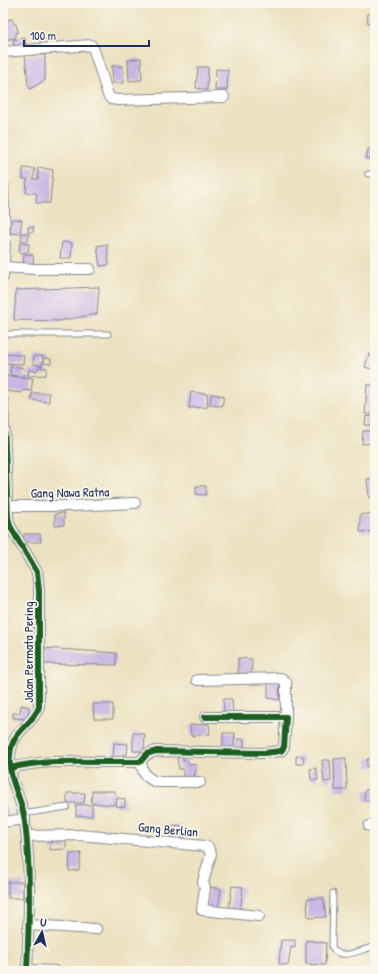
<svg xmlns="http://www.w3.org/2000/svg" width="378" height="974" viewBox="0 0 378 974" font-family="'Patrick Hand',sans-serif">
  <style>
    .building { fill: #c9b5e3 }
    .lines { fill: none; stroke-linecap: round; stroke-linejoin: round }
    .lane-casing { stroke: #84888f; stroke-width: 7 }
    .street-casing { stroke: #84888f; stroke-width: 12 }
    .lane { stroke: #fff; stroke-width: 5 }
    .street { stroke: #fff; stroke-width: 10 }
    .cycleway-casing { stroke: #fbf7ec; stroke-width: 8 }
    .cycleway { stroke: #1b5e20; stroke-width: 6 }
    .labels { text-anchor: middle; stroke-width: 3.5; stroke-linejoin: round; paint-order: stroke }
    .street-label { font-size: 13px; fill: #1b2f5e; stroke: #fbf7ec }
  </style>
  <rect width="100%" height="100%" fill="#fbf7ec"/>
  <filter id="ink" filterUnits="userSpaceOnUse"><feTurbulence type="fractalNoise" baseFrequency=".025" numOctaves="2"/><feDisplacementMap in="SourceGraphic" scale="8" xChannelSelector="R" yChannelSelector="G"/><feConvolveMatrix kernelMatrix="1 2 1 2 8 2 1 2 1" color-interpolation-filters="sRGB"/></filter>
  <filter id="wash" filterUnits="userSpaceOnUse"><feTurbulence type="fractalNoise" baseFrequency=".012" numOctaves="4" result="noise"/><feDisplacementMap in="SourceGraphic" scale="16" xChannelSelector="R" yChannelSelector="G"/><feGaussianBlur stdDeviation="0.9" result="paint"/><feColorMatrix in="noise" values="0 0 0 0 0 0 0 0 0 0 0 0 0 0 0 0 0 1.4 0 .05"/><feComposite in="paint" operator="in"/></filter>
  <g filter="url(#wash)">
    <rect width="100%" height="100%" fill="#ece1c0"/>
    <g id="blocks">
      <g class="building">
        <polygon points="368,13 375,14 375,24 367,22"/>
        <polygon points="12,19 14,24 16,24 18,32 16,33 16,38 4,40 3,20"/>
        <polygon points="25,38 27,51 15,51 13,40"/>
        <polygon points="56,38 56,42 59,42 60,48 42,50 40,39"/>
        <polygon points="25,55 45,55 45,80 30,89 28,85"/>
        <polygon points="141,58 142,80 129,81 128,60"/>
        <polygon points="112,66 123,66 124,83 113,83"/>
        <polygon points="198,67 208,67 207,90 196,88"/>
        <polygon points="216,69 228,70 227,90 215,90"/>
        <polygon points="368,149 375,150 375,159 366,159"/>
        <polygon points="38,167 53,170 50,203 36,203 37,193 26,193 27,179 23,179 23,168 35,169 33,179 38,179"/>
        <polygon points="12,219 22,220 20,234 10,233"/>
        <polygon points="28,227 34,227 33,232 28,232"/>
        <polygon points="22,233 29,234 28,241 21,240"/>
        <polygon points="62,242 72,243 71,258 60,258"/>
        <polygon points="20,243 29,244 28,252 19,253"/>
        <polygon points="107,244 109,265 100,266 97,246"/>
        <polygon points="24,254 33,255 34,269 23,268"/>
        <polygon points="99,287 97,314 59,321 14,320 16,290"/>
        <polygon points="3,354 24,355 23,364 3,363"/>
        <polygon points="369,354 375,356 375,370 365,367"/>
        <polygon points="34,356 43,356 42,366 33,364"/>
        <polygon points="45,358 51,359 51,364 44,363"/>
        <polygon points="11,366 24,368 23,377 10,375"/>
        <polygon points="38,367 47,368 46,375 28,376 29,370 37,371"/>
        <polygon points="6,376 33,378 31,391 23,390 22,393 4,391"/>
        <polygon points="367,385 375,385 375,414 365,414"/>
        <polygon points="191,392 207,394 208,407 189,408"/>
        <polygon points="32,393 49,393 49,402 31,400"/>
        <polygon points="211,394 224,396 222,406 210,405"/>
        <polygon points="366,416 375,417 375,426 365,425"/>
        <polygon points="363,431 372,431 373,435 375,435 375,443 362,444"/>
        <polygon points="375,478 375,497 369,498 367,479"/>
        <polygon points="196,486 206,486 206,495 196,494"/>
        <polygon points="64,513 64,525 55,526 55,514"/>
        <polygon points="374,513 375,531 360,532 360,515"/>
        <polygon points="24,534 40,534 41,542 24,542"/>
        <polygon points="44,648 116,653 116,665 43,664"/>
        <polygon points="238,658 252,659 251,677 238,677"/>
        <polygon points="268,681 280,682 279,700 268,698"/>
        <polygon points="223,699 232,699 233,713 224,713"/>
        <polygon points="93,704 113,704 113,719 94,719"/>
        <polygon points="21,705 29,707 28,719 13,718 13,713 20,713"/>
        <polygon points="209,724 210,734 191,736 190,725"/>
        <polygon points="133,733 145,734 144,751 133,751"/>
        <polygon points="223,733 235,733 234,748 223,749"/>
        <rect x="238" y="739" width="6" height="10"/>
        <polygon points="114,743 128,744 127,755 123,754 122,759 113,758"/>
        <polygon points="183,756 183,761 187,760 188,764 196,765 194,779 183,778 183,769 179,769 177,758"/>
        <polygon points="296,756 304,756 303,764 296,764"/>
        <polygon points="346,758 347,790 335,790 334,759"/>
        <polygon points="375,758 375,767 367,767 367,759"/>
        <polygon points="322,760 330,760 331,781 324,782"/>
        <polygon points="316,768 318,780 311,780 310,769"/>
        <polygon points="365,790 375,790 375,801 364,801"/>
        <polygon points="92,791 115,791 114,805 91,803"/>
        <polygon points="67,793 85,793 84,803 67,803"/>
        <polygon points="117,798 125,799 125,807 116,806"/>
        <rect x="76" y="805" width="16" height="11"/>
        <polygon points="3,807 6,807 8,814 3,815"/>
        <polygon points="172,825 183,826 183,841 172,840"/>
        <polygon points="51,838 66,838 66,849 50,850"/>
        <polygon points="81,853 79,870 69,871 70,854"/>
        <rect x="8" y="882" width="15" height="16"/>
        <polygon points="232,886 243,887 240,911 229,910"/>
        <polygon points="209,887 221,889 218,909 206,908"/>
        <polygon points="323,898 326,917 308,918 307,899"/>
        <polygon points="281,940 295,940 295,948 291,947 288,965 279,964"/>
        <polygon points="306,940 326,943 325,965 306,964"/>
      </g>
    </g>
  </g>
  <g filter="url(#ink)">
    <use href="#blocks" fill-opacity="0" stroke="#84888f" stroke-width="1"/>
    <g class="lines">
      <defs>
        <g id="lane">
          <polyline points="368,174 375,174"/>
          <polyline points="3,334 108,334"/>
          <polyline points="23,814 67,807"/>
          <path d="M333 893 332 947C341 963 361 948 375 947"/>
        </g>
        <g id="street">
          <polyline points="3,52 91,45 94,50 108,95 111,99 118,100 224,97"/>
          <polyline points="3,185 5,242 3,277"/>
          <polyline points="3,267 34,269 90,269"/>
          <path d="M3 401 8 517 10 526 37 572 39 591V707C32 726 12 730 10 755 7 779 23 799 25 822 31 871 29 922 27 971"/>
          <polyline points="6,506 72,506 135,503"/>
          <polyline points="197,680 281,678 286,682 286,717"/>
          <polyline points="140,762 145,775 155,782 200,782"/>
          <path d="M10 768C50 758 98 763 140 762L147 754 156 751 264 753 281 751 284 747 286 717H205"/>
          <polyline points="3,822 25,819"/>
          <polyline points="369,826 375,826"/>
          <polyline points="27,836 79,835 205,846 208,847 211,854 203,882 205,888 202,910 259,916"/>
          <polyline points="28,925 96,929"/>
          <polyline points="27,970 55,971"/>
        </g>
      </defs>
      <use href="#lane" class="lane-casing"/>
      <use href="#street" class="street-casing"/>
      <use href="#lane" class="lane"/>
      <use href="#street" class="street"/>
      <defs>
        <g id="cycleway">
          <path d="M3 401 8 517 10 526 37 572 39 591V707C32 726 12 730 10 755 7 779 23 799 25 822 31 871 29 922 27 971"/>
          <path d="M10 768C50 758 98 763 140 762L147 754 156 751 264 753 281 751 284 747 286 717H205"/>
        </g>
      </defs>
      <use href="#cycleway" class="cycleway-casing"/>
      <use href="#cycleway" class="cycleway"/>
    </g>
  </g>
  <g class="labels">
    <g class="street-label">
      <text transform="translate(70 492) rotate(-1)" y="5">Gang Nawa Ratna</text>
      <text transform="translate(28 652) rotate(-90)" y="5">Jalan Permata Pering</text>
      <text transform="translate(168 829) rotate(5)" y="5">Gang Berlian</text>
    </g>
  </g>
  <rect width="378" height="974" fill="none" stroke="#fbf7ec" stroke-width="16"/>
  <g transform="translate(42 932) rotate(8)" stroke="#fbf7ec" stroke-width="3" paint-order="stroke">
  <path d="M0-3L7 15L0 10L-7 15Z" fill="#1b2f5e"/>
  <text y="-6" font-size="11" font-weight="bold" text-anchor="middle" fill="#1b2f5e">U</text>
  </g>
  <path d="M24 40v6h125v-6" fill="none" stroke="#1b2f5e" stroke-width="2"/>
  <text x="30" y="40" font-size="12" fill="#1b2f5e" stroke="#fbf7ec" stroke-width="3" paint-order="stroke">100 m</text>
</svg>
